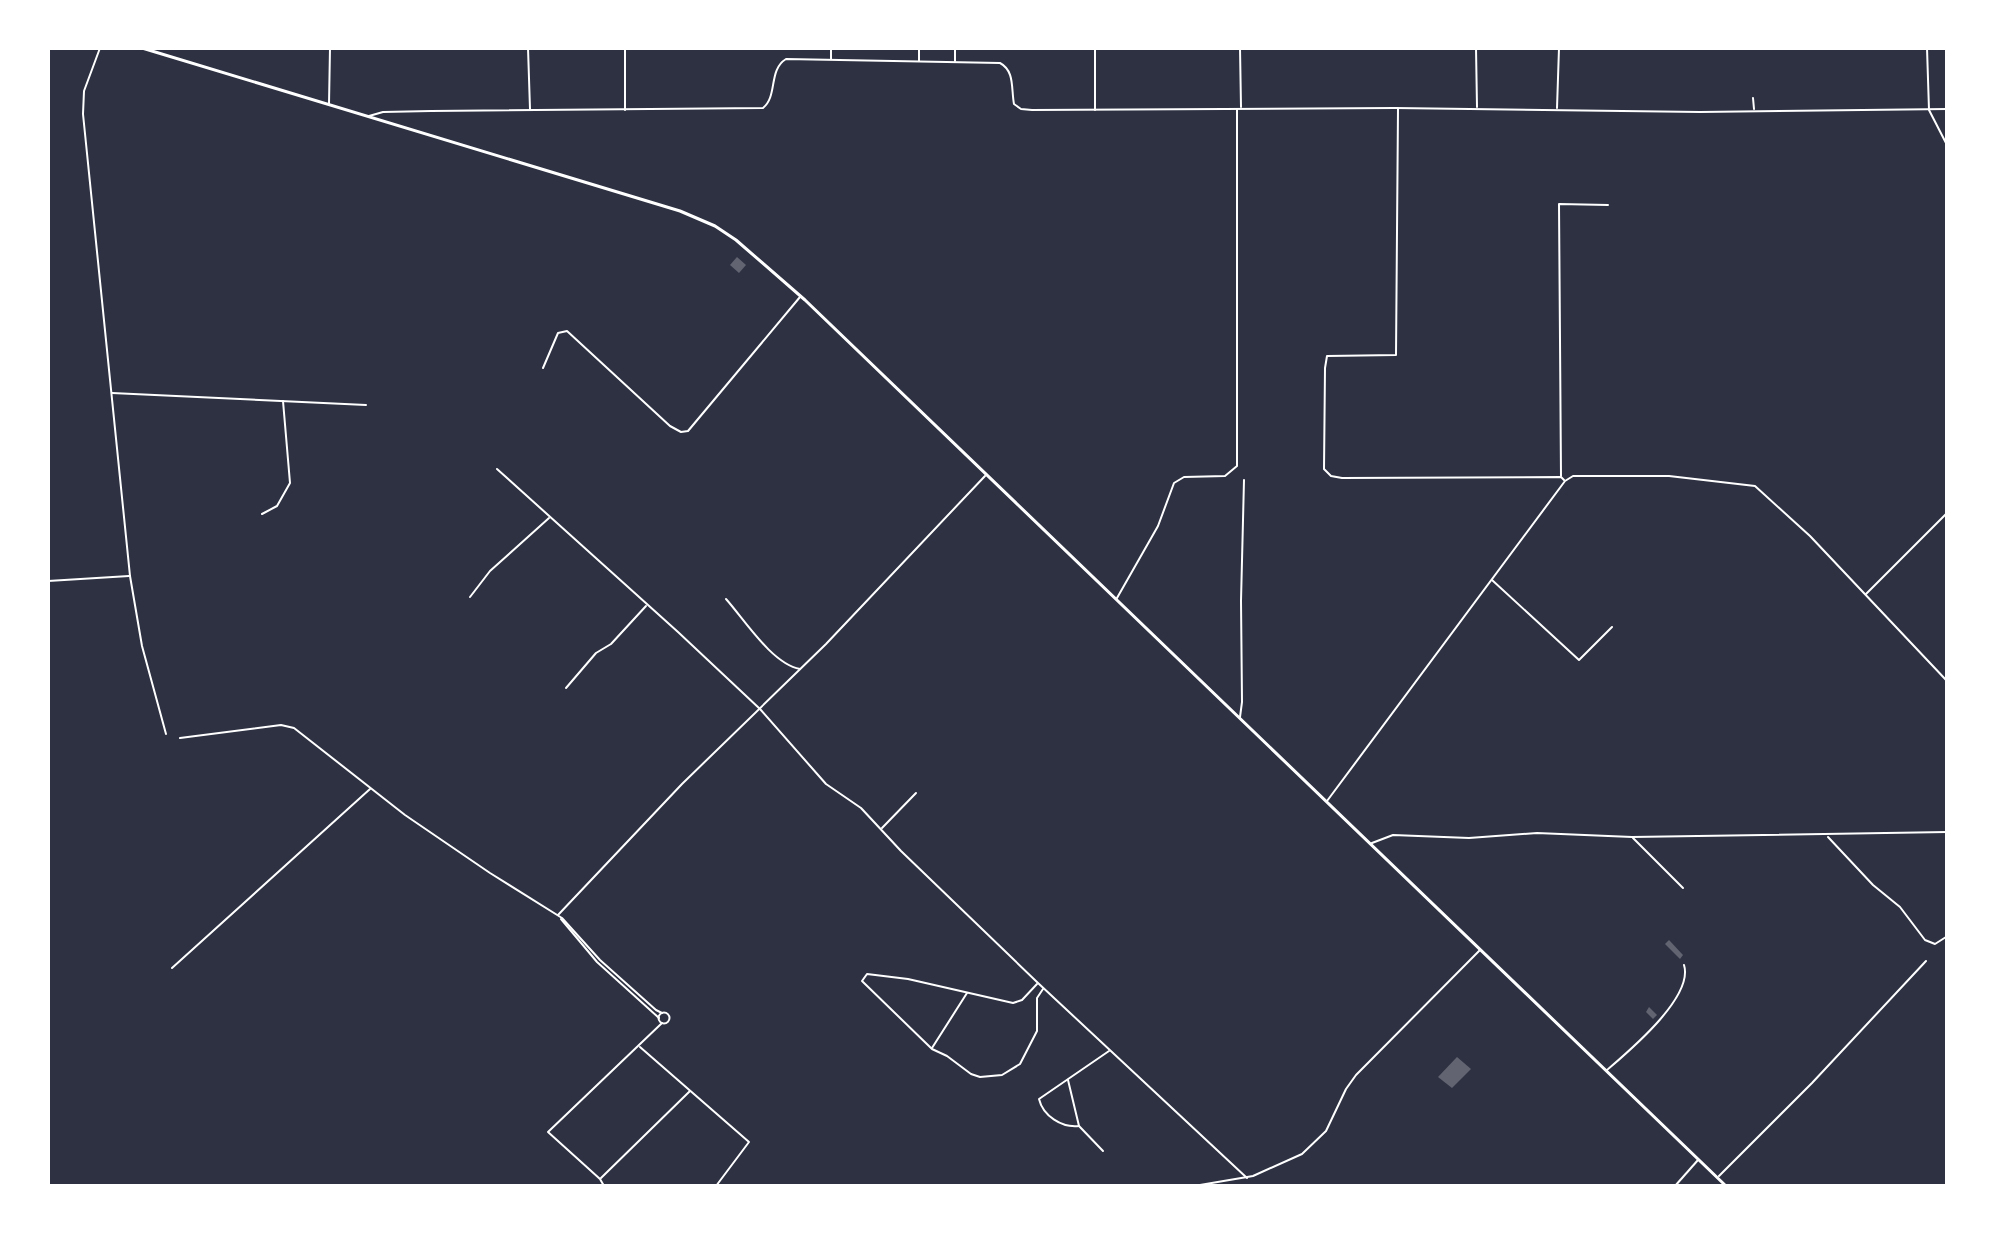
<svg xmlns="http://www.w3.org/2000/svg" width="1995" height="1234" viewBox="0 0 1995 1234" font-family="Signika,sans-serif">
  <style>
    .building { fill: #626471 }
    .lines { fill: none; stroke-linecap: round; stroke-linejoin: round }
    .minor { stroke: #fff; stroke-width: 2 }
    .tertiary { stroke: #fff; stroke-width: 2 }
    .secondary { stroke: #fff; stroke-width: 3 }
  </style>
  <rect width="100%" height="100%" fill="#2d3142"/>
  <g class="building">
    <polygon points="737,257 746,265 739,273 730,265"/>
    <polygon points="1669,940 1683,955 1680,959 1665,944"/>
    <polygon points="1649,1007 1657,1015 1653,1019 1646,1012"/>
    <polygon points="1457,1057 1471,1069 1452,1088 1438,1077"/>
  </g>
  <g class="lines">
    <g class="minor">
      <polyline points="100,48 84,91 83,114 130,576 142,646 166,734"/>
      <polyline points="528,48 530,109"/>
      <polyline points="625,48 625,110"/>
      <polyline points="919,48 919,61"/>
      <polyline points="955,48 955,61"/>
      <polyline points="1095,48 1095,110"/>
      <polyline points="1240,48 1241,107"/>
      <polyline points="1476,48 1477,107"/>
      <polyline points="831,59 831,48"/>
      <polyline points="1753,98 1754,109"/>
      <polyline points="329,104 330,48"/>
      <polyline points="1557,108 1559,48"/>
      <polyline points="1398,109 1396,355 1327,356 1325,368 1324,469 1331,476 1342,478 1561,477 1564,480"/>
      <path d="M369 116 383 112 431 111 763 108C778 96 768 70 786 59L1000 63C1015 71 1011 89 1014 104L1021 109 1032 110 1395 108 1700 112 1947 109"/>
      <polyline points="543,368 558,333 567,331 670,426 681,432 688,431 800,297"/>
      <polyline points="112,393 366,405"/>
      <polyline points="497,469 678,632 760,709 826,784 861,808 901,851 1038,983 1247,1178"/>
      <polyline points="1561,476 1559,204 1608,205"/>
      <polyline points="262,514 277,506 290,483 283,401"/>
      <polyline points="1492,580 1579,660 1612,627"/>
      <polyline points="48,581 129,576"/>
      <polyline points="1866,594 1947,513"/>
      <polyline points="470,597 490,571 549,518"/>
      <polyline points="1117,598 1158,526 1174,483 1184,477 1225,476 1237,466 1237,110"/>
      <path d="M726 599C744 619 772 664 800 669"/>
      <polyline points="566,688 596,653 611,644 646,606"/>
      <polyline points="1240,717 1242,702 1241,601 1244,480"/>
      <polyline points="180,738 281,725 294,728 405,815 490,873 562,918 600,960 656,1010 662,1013"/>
      <polyline points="1327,801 1565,481 1573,476 1669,476 1755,486 1810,536 1947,681"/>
      <polyline points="882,828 916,793"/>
      <polyline points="1828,837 1873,885 1900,907 1925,940 1935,944 1946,937"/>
      <polyline points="1633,838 1683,888"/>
      <polyline points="1372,843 1393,835 1469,838 1537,833 1632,837 1947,832"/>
      <polyline points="558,915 682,784 826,644 985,476"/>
      <polyline points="561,919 597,962 659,1018"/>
      <polyline points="172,968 370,789"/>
      <polyline points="1037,984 1022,1000 1013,1003 908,979 867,974 862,981 932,1049 947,1056 971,1074 980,1077 1002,1075 1020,1064 1037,1031 1037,998 1043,989"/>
      <circle cx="664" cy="1018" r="5.5"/>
      <polyline points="640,1047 749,1142 716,1186"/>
      <polyline points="932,1048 967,993"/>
      <path d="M1607 1070C1629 1051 1694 997 1684 965"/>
      <polyline points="1068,1080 1079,1126 1103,1151"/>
      <path d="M1079 1126C1062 1128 1043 1116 1039 1099L1109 1051"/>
      <polyline points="1719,1176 1812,1083 1926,961"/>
      <polyline points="601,1178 690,1091"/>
      <polyline points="604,1186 600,1179 548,1132 662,1023"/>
      <polyline points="1194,1186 1253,1176 1302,1154 1326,1131 1346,1089 1356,1075 1480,950"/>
      <polyline points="1675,1186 1698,1160"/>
    </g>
    <polyline class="tertiary" points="1927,48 1929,110 1947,145"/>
    <polyline class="secondary" points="142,48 680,211 715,226 736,240 805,300 1726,1186"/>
  </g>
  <rect width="1995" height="1234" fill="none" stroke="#ffffff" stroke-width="100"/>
</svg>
